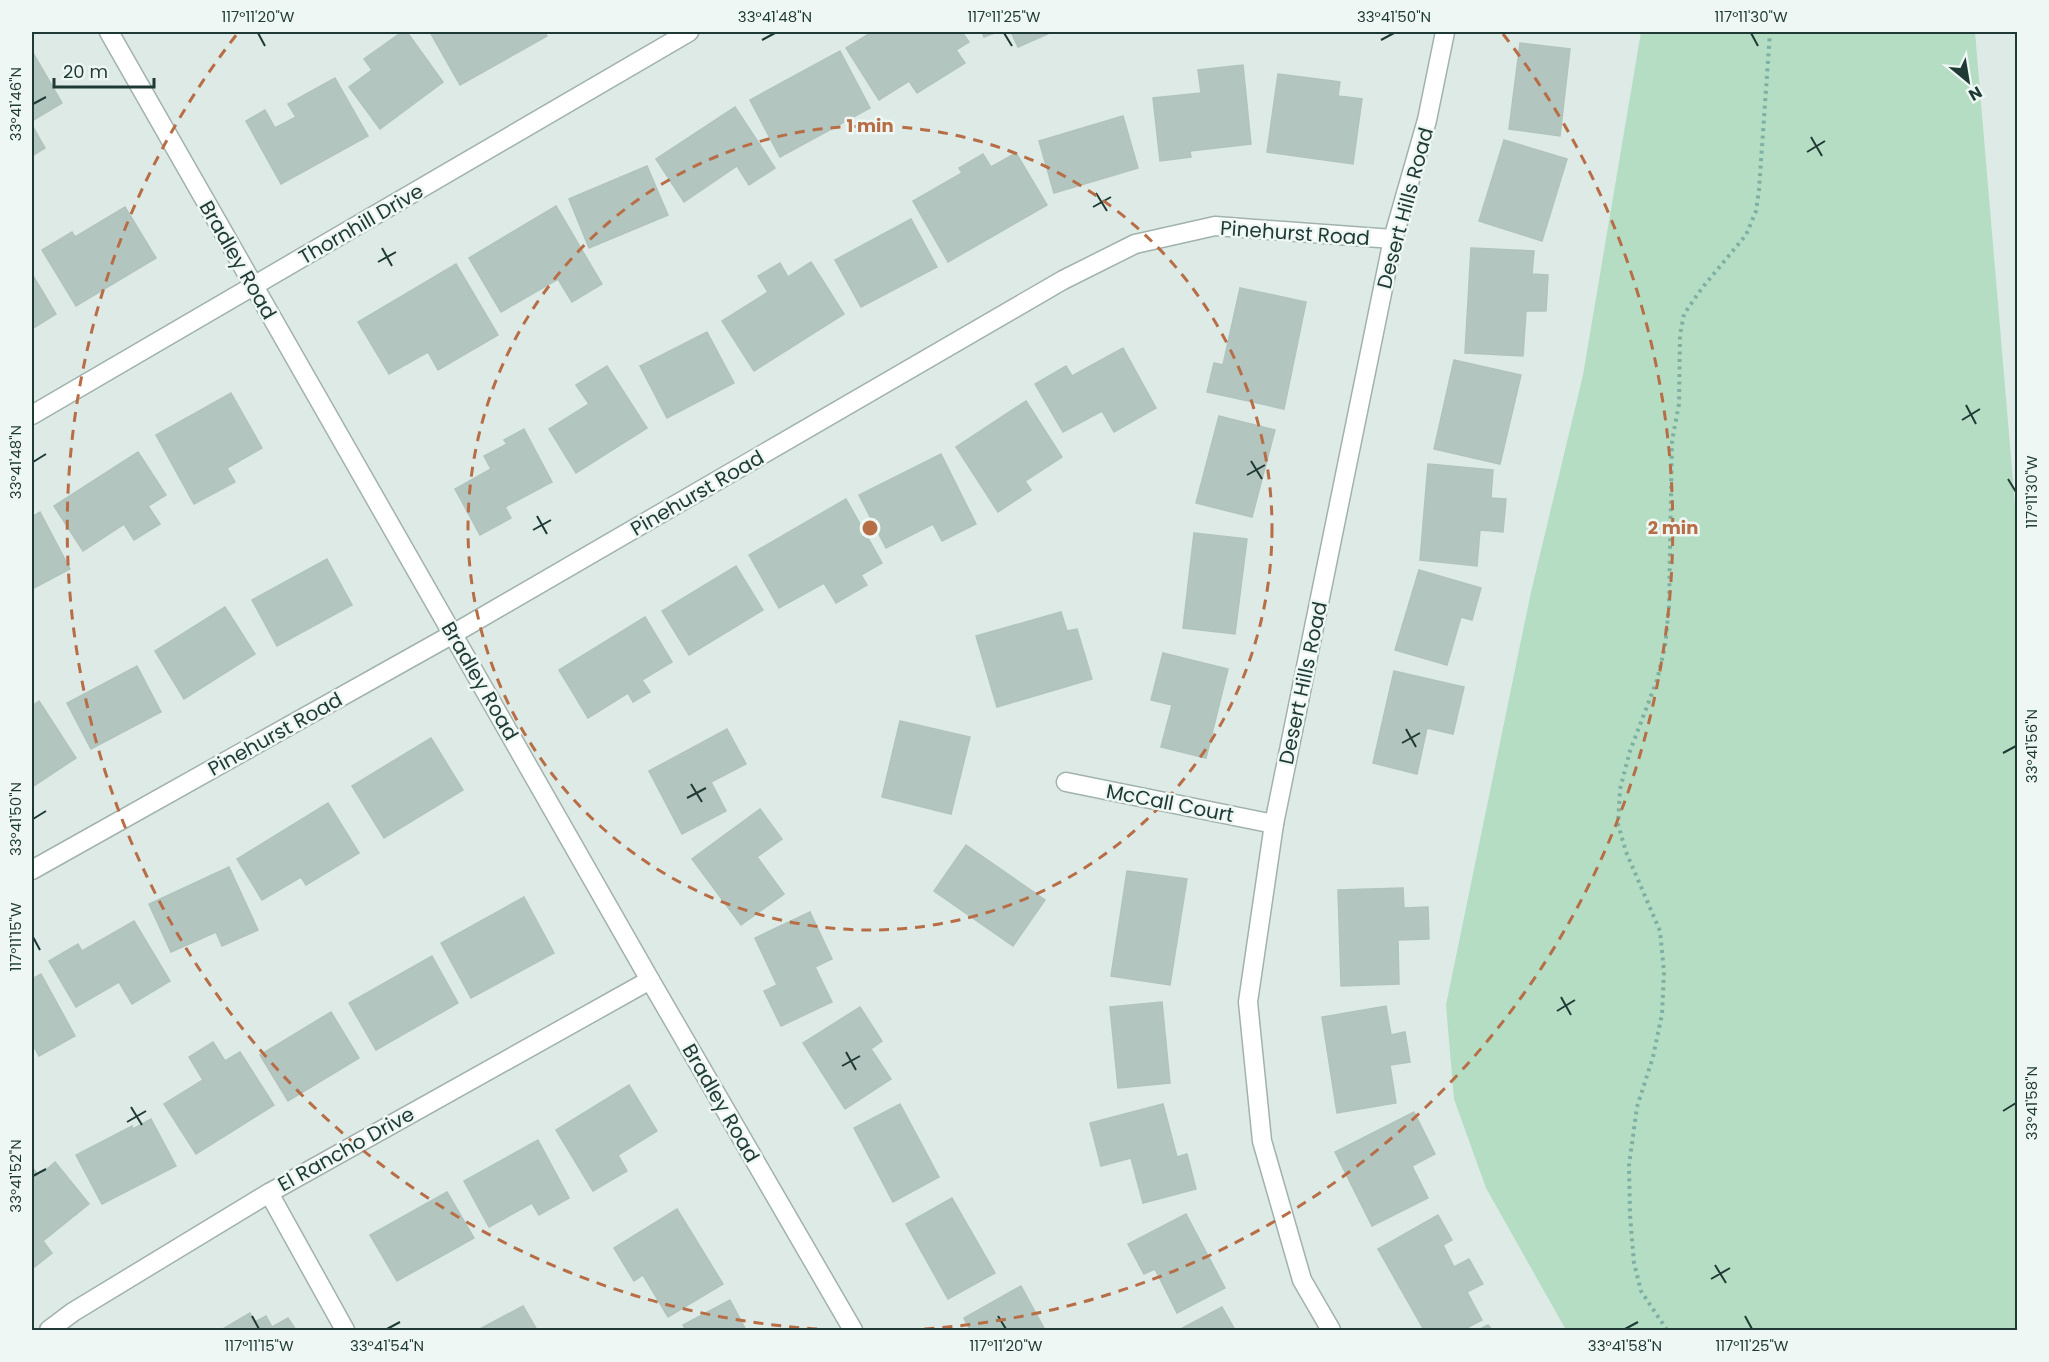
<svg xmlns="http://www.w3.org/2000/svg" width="2049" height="1362" viewBox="0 0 2049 1362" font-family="Poppins,sans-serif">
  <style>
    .green { fill: #b5ddc3 }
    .building { fill: #b3c5bf; stroke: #b0c4bd; stroke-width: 1.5 }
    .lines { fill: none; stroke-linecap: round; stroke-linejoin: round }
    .minor-casing { stroke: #a1b2ad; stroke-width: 21 }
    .tertiary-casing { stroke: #a1b2ad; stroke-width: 21 }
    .path { stroke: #7db0a3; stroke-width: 4; stroke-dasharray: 3 4.5; stroke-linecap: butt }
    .minor { stroke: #fff; stroke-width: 18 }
    .tertiary { stroke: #fff; stroke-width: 18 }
    .ticks { fill: none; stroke: #1f3a35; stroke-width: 2 }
    .ring { fill: none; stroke: #b76e46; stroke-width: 3; stroke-dasharray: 10 8 }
    .labels { text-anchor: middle; stroke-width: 5; stroke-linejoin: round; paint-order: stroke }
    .street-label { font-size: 20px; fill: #1f3a35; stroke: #eef7f3 }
    .centre { fill: #b76e46; stroke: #eef7f3; stroke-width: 3 }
    .ring-label { font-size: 18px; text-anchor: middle; font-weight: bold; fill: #b76e46; stroke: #eef7f3; stroke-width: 5; stroke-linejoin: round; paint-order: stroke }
    .neatline { fill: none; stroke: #1f3a35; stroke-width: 2 }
    .ticks-label { font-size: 15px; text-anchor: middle; fill: #1f3a35 }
  </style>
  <rect width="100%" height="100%" fill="#deeae6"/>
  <polygon class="green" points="1641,32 1975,32 2018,540 2017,1330 1566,1330 1486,1188 1454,1099 1446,1005 1531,592 1583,375"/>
  <g class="building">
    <polygon points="402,32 407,32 443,82 380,129 349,87 372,70 364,59"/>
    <polygon points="430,32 544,32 547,36 460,85"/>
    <polygon points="872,32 962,32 969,42 956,50 965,63 917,93 909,81 879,100 846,48"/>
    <polygon points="982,32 997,32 984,37"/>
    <polygon points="1011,32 1052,32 1018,47"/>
    <polygon points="1520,43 1570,49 1560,136 1509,129"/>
    <polygon points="32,51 62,103 32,121"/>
    <polygon points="840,51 870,108 780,157 750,100"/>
    <polygon points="1243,65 1251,144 1190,151 1191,157 1160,161 1153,98 1201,93 1198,70"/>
    <polygon points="1278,74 1340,82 1338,96 1362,99 1353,164 1267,152"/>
    <polygon points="335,78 368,136 281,184 246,121 265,110 275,128 296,117 288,104"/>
    <polygon points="735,107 775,168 749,185 737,166 684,202 656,159"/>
    <polygon points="1123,116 1138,168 1054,193 1039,141"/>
    <polygon points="32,125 45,148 32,156"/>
    <polygon points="1504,140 1567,159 1542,241 1479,221"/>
    <polygon points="1016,153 1047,205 948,262 913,201 962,173 959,168 983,154 991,167"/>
    <polygon points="647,166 668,215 589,248 569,199"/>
    <polygon points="556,206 602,284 572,302 558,279 501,312 469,258"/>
    <polygon points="125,207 156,258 76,306 42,250 72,232 75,237"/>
    <polygon points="911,219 937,267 861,307 835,260"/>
    <polygon points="1471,248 1534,251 1532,274 1548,275 1546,311 1526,311 1523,356 1465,353"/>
    <polygon points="811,262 844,314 754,371 722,321 768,292 758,276 780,263 788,277"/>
    <polygon points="456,264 498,335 438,370 428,352 389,374 358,322"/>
    <polygon points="32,274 56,314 32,329"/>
    <polygon points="1240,288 1306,302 1284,409 1207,392 1214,363 1223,365"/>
    <polygon points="707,332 734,383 667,418 640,366"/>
    <polygon points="1123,348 1156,408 1114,432 1102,411 1063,432 1035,384 1066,366 1072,376"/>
    <polygon points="1454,360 1521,375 1500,464 1434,449"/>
    <polygon points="607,366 647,428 576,473 549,429 589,404 576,385"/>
    <polygon points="231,393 262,448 227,468 235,482 194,504 156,435"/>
    <polygon points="1026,401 1062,457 1025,481 1031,490 998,512 956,447"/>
    <polygon points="1219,416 1275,430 1252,517 1196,503"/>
    <polygon points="524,429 552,482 505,507 511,518 480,535 455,489 491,469 484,456 507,444 504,440"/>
    <polygon points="138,452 166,495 148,506 160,524 134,540 124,524 83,551 54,506"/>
    <polygon points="941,454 976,524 942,541 933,524 886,548 859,495"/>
    <polygon points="1428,464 1493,470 1491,498 1506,499 1503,532 1480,530 1477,566 1420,560"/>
    <polygon points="846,499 882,563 861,575 867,585 836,603 824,583 779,608 749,555"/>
    <polygon points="40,512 70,569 32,589 32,517"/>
    <polygon points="1194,533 1247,539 1235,634 1183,628"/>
    <polygon points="327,559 352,605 277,646 252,600"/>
    <polygon points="736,566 763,610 689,655 662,611"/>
    <polygon points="1419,570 1481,588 1472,620 1461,617 1447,665 1395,650"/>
    <polygon points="225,607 255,654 184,699 155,651"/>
    <polygon points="1061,612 1067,631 1077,629 1092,679 997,707 976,636"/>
    <polygon points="645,617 672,662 642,680 650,692 633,702 628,693 588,718 559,670"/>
    <polygon points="1163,653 1228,669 1206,758 1161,747 1172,705 1151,700"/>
    <polygon points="137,666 161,712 91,749 67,703"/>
    <polygon points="1394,671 1464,687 1453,734 1427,728 1417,774 1373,763"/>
    <polygon points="39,701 76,758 32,787 32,706"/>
    <polygon points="900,721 970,737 951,814 882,797"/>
    <polygon points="727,729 746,764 711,782 726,811 682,834 649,771"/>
    <polygon points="431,738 463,790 384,838 352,786"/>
    <polygon points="328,803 359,853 306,885 301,877 262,900 237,859"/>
    <polygon points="760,809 782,839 757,857 784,894 741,925 692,859"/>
    <polygon points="966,845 1045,900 1013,946 934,891"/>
    <polygon points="229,867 258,930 222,946 216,932 171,952 149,904"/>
    <polygon points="1127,871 1187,879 1170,985 1111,976"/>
    <polygon points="1403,888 1404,908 1428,907 1429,939 1398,940 1399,984 1341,986 1338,890"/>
    <polygon points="524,897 554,953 471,998 441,943"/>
    <polygon points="810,912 832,959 815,967 832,1002 781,1026 764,991 777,985 755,938"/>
    <polygon points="134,921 170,981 132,1004 119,982 76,1007 49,961 78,944 82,951"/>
    <polygon points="432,956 458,1003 376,1050 349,1003"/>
    <polygon points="41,974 75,1036 39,1056 32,1043 32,979"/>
    <polygon points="1162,1002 1170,1083 1118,1088 1110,1007"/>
    <polygon points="1386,1006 1391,1035 1405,1032 1410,1062 1390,1065 1396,1103 1337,1113 1322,1017"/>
    <polygon points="860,1007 882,1041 871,1049 891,1079 845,1109 803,1043"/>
    <polygon points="331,1012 359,1058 288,1101 260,1055"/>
    <polygon points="213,1042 225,1061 240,1052 274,1105 196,1154 164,1104 203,1080 189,1057"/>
    <polygon points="629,1085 657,1131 618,1155 627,1171 593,1191 556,1130"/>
    <polygon points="900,1104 939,1177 893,1202 854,1128"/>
    <polygon points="1163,1104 1177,1157 1187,1154 1196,1189 1143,1203 1131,1158 1101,1166 1090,1123"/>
    <polygon points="1414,1112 1435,1154 1412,1166 1428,1198 1372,1226 1335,1152"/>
    <polygon points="151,1119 176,1166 102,1204 76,1155 132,1126 133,1129"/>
    <polygon points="538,1140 569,1198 539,1215 532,1203 489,1227 464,1181"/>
    <polygon points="55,1162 89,1204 43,1241 52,1253 32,1269 32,1167 39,1176"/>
    <polygon points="447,1192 474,1238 397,1281 370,1235"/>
    <polygon points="952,1198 995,1273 948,1299 906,1224"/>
    <polygon points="677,1209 723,1284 668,1317 643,1275 634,1281 614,1248"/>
    <polygon points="1186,1214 1225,1288 1177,1313 1155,1269 1144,1274 1128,1244"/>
    <polygon points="1438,1215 1452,1240 1443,1245 1454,1267 1469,1259 1483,1284 1467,1292 1482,1320 1463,1330 1424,1330 1378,1249"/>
    <polygon points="1021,1286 1045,1330 970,1330 964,1318"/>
    <polygon points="730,1300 746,1330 686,1330 683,1325"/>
    <polygon points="523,1306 537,1330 478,1330"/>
    <polygon points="1222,1307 1235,1330 1179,1330"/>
    <polygon points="250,1313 255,1322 266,1316 272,1327 288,1318 296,1330 221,1330"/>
    <polygon points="1488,1325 1492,1330 1478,1330"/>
  </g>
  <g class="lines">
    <defs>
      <g id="minor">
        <polyline points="32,415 689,32"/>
        <polyline points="1066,782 1274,824"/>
        <polyline points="32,870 453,634 1063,280 1135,244 1215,226 1393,239"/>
        <polyline points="269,1193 345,1330"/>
        <polyline points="49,1330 73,1312 269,1193 650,980"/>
        <polyline points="1331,1330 1302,1280 1262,1141 1248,1002 1274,824 1393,239 1427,120 1445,32"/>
      </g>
      <polyline id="tertiary" points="109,32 650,980 853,1330"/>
    </defs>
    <use href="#minor" class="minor-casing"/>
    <use href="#tertiary" class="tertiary-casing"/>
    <polyline class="path" points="1667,1330 1641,1291 1634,1263 1630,1215 1629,1165 1637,1107 1653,1057 1662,1014 1664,972 1660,931 1626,852 1618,824 1620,789 1630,751 1657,680 1665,647 1669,606 1672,441 1679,404 1680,335 1684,314 1702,288 1746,235 1756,211 1759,190 1770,32"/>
    <use href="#minor" class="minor"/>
    <use href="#tertiary" class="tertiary"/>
  </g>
  <path class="ticks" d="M258 33 265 46M1004 33 1012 46M1751 33 1758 46M762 40 775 33M1381 40 1394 33M33 104 46 97M1811 137 1822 156M1807 152 1825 141M1096 193 1107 211M1093 207 1111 197M382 248 392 266M378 262 396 252M1966 405 1976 424M1962 420 1980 409M1251 461 1262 479M33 462 46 454M1247 475 1265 465M2008 479 2016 492M537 516 547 534M533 530 551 520M1406 729 1416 747M1402 743 1420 733M2003 753 2016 746M691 784 702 802M687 798 706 788M33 819 46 811M33 937 40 950M1561 997 1571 1015M1557 1011 1575 1000M846 1052 856 1070M842 1066 860 1056M131 1107 142 1125M2003 1111 2016 1103M127 1122 146 1111M33 1176 46 1169M1715 1265 1726 1283M1711 1279 1730 1268M252 1316 259 1329M998 1316 1006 1329M1745 1316 1752 1329M387 1329 400 1322M1625 1329 1638 1322"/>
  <g class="ring">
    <circle cx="870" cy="528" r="402"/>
    <path d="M835 1330A803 803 0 0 1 237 34M1503 34A803 803 0 0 1 905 1330"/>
  </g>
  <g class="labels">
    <g class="street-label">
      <text transform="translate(1405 208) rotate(-75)" y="7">Desert Hills Road</text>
      <text transform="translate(361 224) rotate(-30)" y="7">Thornhill Drive</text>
      <text transform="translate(1295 233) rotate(4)" y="7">Pinehurst Road</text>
      <text transform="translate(238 260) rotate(60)" y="7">Bradley Road</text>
      <text transform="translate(697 493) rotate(-30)" y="7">Pinehurst Road</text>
      <text transform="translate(480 681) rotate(60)" y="7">Bradley Road</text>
      <text transform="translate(1303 683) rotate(-78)" y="7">Desert Hills Road</text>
      <text transform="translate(275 734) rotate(-29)" y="7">Pinehurst Road</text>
      <text transform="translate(1170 803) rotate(11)" y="7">McCall Court</text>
      <text transform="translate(721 1103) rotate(60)" y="7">Bradley Road</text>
      <text transform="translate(346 1149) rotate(-29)" y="7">El Rancho Drive</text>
    </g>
  </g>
  <circle cx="870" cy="528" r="9" class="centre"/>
  <g class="ring-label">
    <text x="870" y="132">1 min</text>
    <text x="1673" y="534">2 min</text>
  </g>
  <rect width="2049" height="1362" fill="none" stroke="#eef7f3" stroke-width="66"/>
  <g transform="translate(1968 81) rotate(150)" stroke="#eef7f3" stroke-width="4.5" paint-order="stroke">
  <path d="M0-4.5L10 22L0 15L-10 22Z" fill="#1f3a35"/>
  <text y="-9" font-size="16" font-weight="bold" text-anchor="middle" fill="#1f3a35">N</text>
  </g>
  <path d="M54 78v9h100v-9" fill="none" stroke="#1f3a35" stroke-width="3"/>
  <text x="63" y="78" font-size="18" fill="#1f3a35" stroke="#eef7f3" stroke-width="4.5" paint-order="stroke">20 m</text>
  <rect x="33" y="33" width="1983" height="1296" class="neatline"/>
  <g class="ticks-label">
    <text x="258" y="22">117°11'20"W</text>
    <text x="775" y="22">33°41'48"N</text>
    <text x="1004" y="22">117°11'25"W</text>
    <text x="1394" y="22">33°41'50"N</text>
    <text x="1751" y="22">117°11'30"W</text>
    <text transform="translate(16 104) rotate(-90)" y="5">33°41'46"N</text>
    <text transform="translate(16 462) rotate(-90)" y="5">33°41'48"N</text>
    <text transform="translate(2032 492) rotate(-90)" y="5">117°11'30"W</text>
    <text transform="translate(2032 746) rotate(-90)" y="5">33°41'56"N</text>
    <text transform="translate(16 819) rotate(-90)" y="5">33°41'50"N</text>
    <text transform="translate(16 937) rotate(-90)" y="5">117°11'15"W</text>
    <text transform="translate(2032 1103) rotate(-90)" y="5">33°41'58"N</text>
    <text transform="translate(16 1176) rotate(-90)" y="5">33°41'52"N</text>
    <text x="259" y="1351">117°11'15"W</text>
    <text x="387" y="1351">33°41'54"N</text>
    <text x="1006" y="1351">117°11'20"W</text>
    <text x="1625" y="1351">33°41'58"N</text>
    <text x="1752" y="1351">117°11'25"W</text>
  </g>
</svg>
